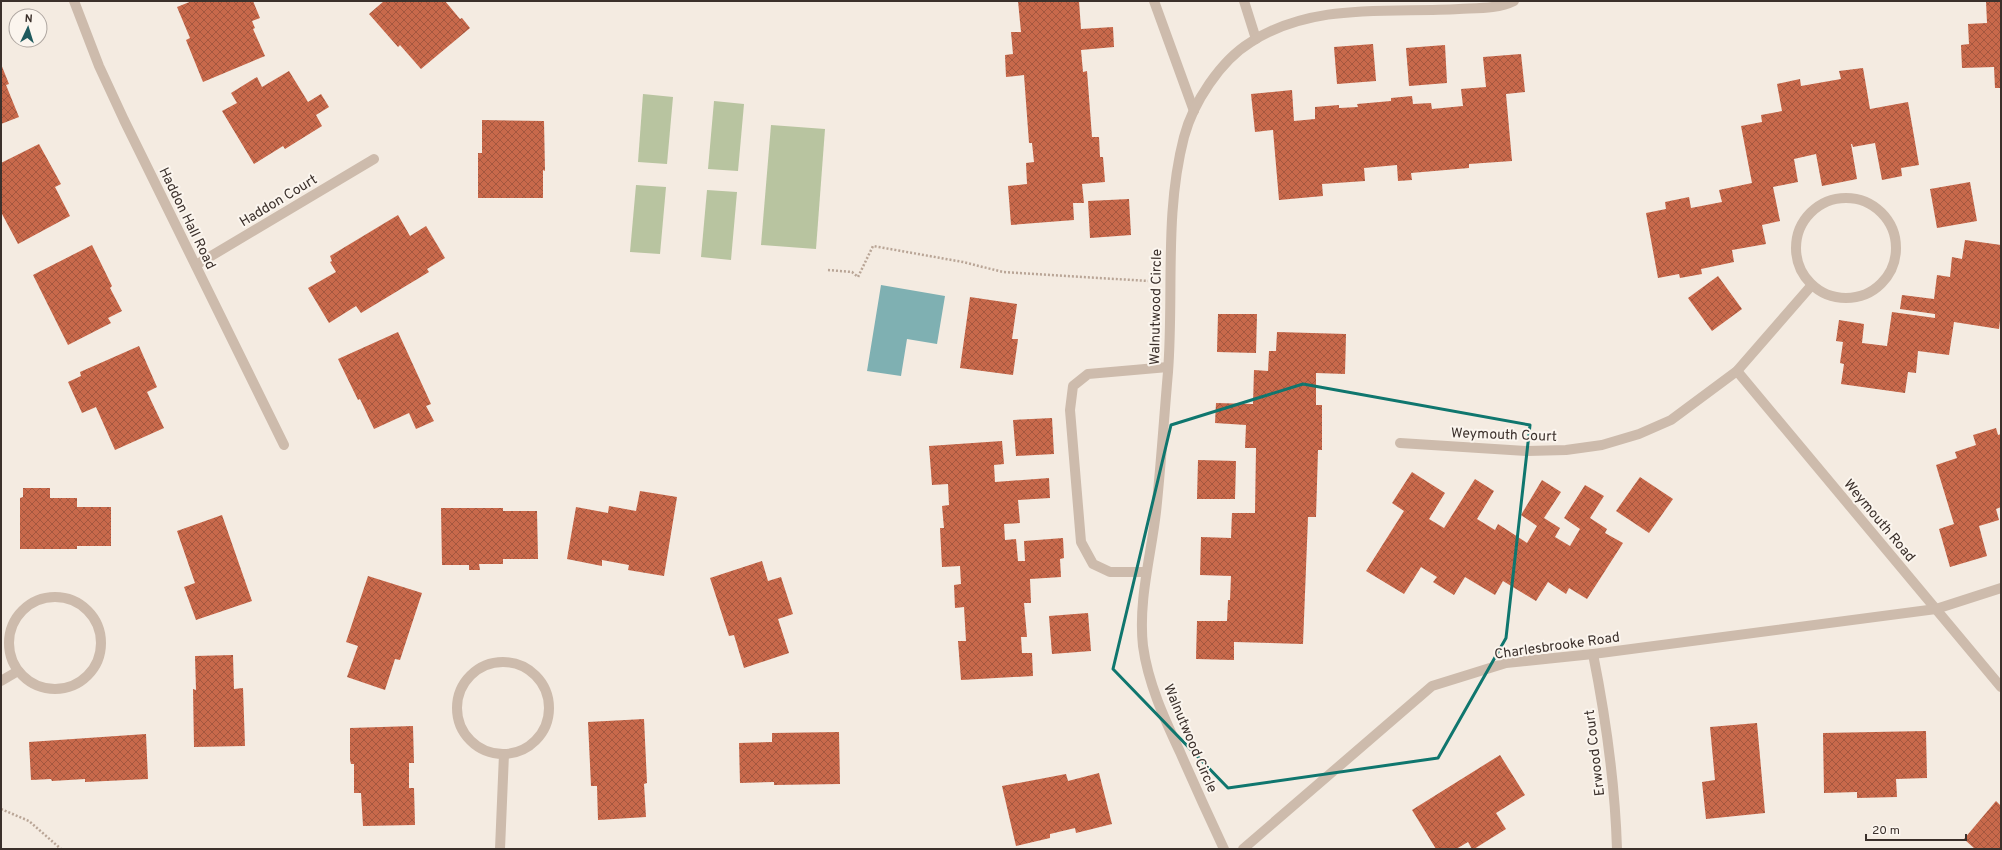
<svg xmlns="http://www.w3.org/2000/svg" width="2002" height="850" viewBox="0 0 2002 850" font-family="Overpass,sans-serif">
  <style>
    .grass { fill: #b8c4a0 }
    .water { fill: #7fb0b2 }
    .building { fill: url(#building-cross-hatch) }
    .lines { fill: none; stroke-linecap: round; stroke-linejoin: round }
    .path { stroke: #b9a596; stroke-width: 2.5; stroke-dasharray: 2 2; stroke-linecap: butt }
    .minor { stroke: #cdbbac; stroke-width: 10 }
    .marked { fill: none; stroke: #0f766e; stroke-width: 3; stroke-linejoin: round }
    .labels { text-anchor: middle; stroke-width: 4; stroke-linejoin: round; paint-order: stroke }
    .street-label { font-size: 14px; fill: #3b302b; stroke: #fbf5ee }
  </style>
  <defs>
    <pattern id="building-cross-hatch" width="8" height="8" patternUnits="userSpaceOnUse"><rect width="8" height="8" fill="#c8694b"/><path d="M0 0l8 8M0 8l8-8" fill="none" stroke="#a4573f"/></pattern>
  </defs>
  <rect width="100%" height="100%" fill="#f4ebe1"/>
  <g class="grass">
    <polygon points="643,94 673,97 667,164 638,162"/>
    <polygon points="714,101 744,104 738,171 708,169"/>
    <polygon points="771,125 825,129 816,249 761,245"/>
    <polygon points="636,185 666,187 660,254 630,252"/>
    <polygon points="707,190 737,192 731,260 701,257"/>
  </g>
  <polygon class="water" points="881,285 945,296 937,344 907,339 901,376 867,371"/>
  <g class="building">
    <polygon points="192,1 253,1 260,18 252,21 255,28 253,29 265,56 203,82 186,40 190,38 177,7"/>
    <polygon points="384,1 445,1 460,19 462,18 470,28 421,69 400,45 398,47 369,14"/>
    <polygon points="1018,1 1079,1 1081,29 1113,27 1114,47 1081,50 1083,72 1087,71 1092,137 1099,137 1100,157 1103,157 1105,182 1082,184 1084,203 1073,203 1074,220 1011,225 1008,186 1027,184 1026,163 1034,162 1032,143 1029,143 1024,75 1006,77 1005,55 1013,54 1011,32 1021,32"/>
    <polygon points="1986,1 2001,1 2001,88 1995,88 1994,67 1962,68 1961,45 1969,44 1968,24 1987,23"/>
    <polygon points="1373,44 1376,81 1337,84 1334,47"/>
    <polygon points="1445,45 1447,83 1409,86 1406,48"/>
    <polygon points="1521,54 1525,92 1506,94 1512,161 1469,164 1469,168 1411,173 1412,180 1398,181 1397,165 1364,168 1365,181 1322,184 1323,196 1279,200 1273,130 1255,132 1251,94 1292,90 1294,121 1315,119 1315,107 1339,105 1339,108 1358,107 1357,104 1391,101 1391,98 1412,96 1413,104 1431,103 1432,109 1463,106 1461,89 1486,87 1483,57"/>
    <polygon points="1,64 9,84 6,85 19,117 1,124"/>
    <polygon points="1863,68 1870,109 1908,102 1919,165 1901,168 1902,176 1882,180 1875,143 1853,147 1852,144 1851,144 1857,179 1822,186 1816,154 1794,159 1798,182 1773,187 1780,221 1762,225 1766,244 1732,250 1734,262 1701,269 1702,274 1680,278 1679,274 1658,278 1646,213 1666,209 1665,202 1689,197 1691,208 1722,202 1719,190 1752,183 1741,126 1762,122 1761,115 1782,111 1777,84 1800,79 1801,86 1841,79 1839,71"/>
    <polygon points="289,71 308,102 321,94 329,107 316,115 322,126 285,149 283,146 254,164 222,111 237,103 231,93 257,77 262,87"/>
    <polygon points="482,120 544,121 545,171 543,170 543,198 478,198 478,153 482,153"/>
    <polygon points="39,144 61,184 55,187 70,216 18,244 1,212 1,163"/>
    <polygon points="1970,182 1977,221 1937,228 1930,189"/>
    <polygon points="1129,199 1131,235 1090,238 1088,201"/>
    <polygon points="398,215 410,236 426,226 445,258 427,269 429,272 361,313 356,306 329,323 308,288 336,272 330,262 332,261 330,256"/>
    <polygon points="1965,240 2001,245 2001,312 1999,329 1954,322 1949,355 1918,351 1916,373 1908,372 1905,393 1841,384 1844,364 1840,363 1843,342 1836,341 1839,320 1864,324 1862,343 1887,346 1892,312 1935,318 1935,314 1900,309 1902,295 1934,299 1937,275 1950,277 1952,257 1962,259"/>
    <polygon points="92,245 112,286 110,288 122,311 108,318 111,323 68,345 33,275"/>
    <polygon points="1718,276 1742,309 1712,331 1688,298"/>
    <polygon points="970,297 1017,304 1012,339 1018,339 1013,375 960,368"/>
    <polygon points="1218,314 1257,314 1256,353 1217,352"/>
    <polygon points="398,332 431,404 426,406 434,421 416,429 409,413 374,429 360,399 358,400 338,359"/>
    <polygon points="1277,332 1346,334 1345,374 1316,373 1316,405 1322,405 1322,450 1318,450 1316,517 1308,517 1303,644 1234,642 1234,660 1196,659 1197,621 1227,621 1228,600 1230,600 1231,576 1200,575 1201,537 1231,538 1232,513 1255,513 1256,448 1245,448 1246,425 1215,423 1216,403 1253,404 1254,370 1268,371 1269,351 1276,351"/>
    <polygon points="139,346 157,387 147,392 164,428 115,450 96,407 82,413 68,382 81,376 80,372"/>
    <polygon points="1052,418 1054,454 1016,456 1013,420"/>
    <polygon points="1996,428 1998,435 2001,434 2001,507 1996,509 1999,520 1979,526 1987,556 1950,567 1939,529 1954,524 1936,465 1957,458 1955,452 1976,445 1973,435"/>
    <polygon points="1002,441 1004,464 994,465 995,482 1049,478 1050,498 1018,500 1020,523 1004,524 1005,540 1016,539 1018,561 1025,561 1024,541 1063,538 1064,558 1060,559 1061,577 1030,579 1031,603 1024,603 1027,637 1021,637 1022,653 1032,653 1033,676 961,680 958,641 966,641 964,607 955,608 954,585 961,584 960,566 942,567 940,528 944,528 942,506 949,505 948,484 932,485 929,446"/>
    <polygon points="1198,460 1236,461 1235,499 1197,499"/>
    <polygon points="1412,472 1445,493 1429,519 1444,528 1475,479 1494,491 1477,519 1495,530 1498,524 1527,543 1537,526 1521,515 1542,480 1561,492 1544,518 1560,528 1555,537 1570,546 1580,529 1564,518 1585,485 1604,496 1590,518 1607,529 1605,533 1623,543 1587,599 1569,588 1566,594 1548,582 1536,601 1503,581 1495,595 1465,577 1454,595 1433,582 1437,577 1421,567 1404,594 1366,571 1404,511 1392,503"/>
    <polygon points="1640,477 1673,499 1649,533 1616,511"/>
    <polygon points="23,488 50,488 50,498 77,498 77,507 111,507 111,546 77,546 77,549 20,549 20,498 23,497"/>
    <polygon points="640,491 677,497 664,576 628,570 629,565 602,560 602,566 567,559 576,507 608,513 609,506 636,511"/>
    <polygon points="441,508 503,508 503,511 537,511 538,559 503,559 503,564 479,564 480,570 469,570 469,565 442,565"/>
    <polygon points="222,515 252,601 196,620 184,587 195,583 177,531"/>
    <polygon points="762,561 768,581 781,577 793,614 778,619 789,653 744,668 734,635 729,636 710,578"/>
    <polygon points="368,576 422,593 400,660 395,659 385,690 347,677 358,646 346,642"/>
    <polygon points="1088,613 1091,651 1052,654 1049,616"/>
    <polygon points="233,655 234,689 243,688 245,746 194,747 193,689 196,690 195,656"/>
    <polygon points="644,719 647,783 644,784 646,817 598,820 597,786 591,786 588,722"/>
    <polygon points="1757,723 1765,813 1706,819 1702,782 1715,780 1710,727"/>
    <polygon points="413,726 414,763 409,763 409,788 414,788 415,825 363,826 361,793 354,793 354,764 351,764 350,760 350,728"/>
    <polygon points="1926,731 1927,778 1896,779 1897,797 1857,798 1857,792 1824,793 1823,733"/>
    <polygon points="839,732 840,784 774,785 774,782 740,783 739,743 772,742 772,733"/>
    <polygon points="146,734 148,779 85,782 85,779 52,781 51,779 31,780 29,742"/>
    <polygon points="1500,755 1525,795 1496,813 1506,829 1474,849 1472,849 1468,842 1456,849 1436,849 1412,810"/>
    <polygon points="1099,773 1112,824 1076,833 1075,828 1050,834 1050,838 1016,846 1002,786 1066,774 1068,781"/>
    <polygon points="1996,801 2001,806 2001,849 1975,849 1964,839"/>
  </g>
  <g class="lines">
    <g class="path">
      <polyline points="828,270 852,272 858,277 873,246 963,262 1003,272 1148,281"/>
      <polyline points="1,809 29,821 61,849"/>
    </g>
    <g class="minor">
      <polyline points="74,1 99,66 124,120 284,445"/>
      <polyline points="1154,1 1194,111"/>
      <polyline points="1244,1 1256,39"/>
      <circle cx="1846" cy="248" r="50"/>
      <polyline points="196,265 374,159"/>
      <polyline points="1737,371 2001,687"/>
      <polyline points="1400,443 1527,451 1566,450 1602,445 1639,434 1671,420 1737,371 1811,286"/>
      <polyline points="1146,572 1110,572 1093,564 1081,542 1070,410 1073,386 1088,374 1168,367"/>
      <circle cx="55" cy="643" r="46"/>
      <path d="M1593 654C1606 719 1615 783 1617 849"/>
      <circle cx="503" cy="708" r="46"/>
      <polyline points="1,681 18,671"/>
      <polyline points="500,849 504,754"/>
      <path d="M1224 849C1209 817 1194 784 1180 752 1164 718 1148 683 1143 646 1138 601 1151 556 1156 512 1161 465 1164 418 1168 372 1174 293 1164 214 1184 137 1193 103 1220 61 1251 42 1313 2 1389 13 1459 9 1477 8 1498 9 1514 1"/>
      <polyline points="1243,849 1432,686 1506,663 1593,654 1936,609 2001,588"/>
    </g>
  </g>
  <path class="marked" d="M1303 384 1530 425 1506 638 1438 758 1228 788 1113 669 1171 425Z"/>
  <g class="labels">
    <g class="street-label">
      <text transform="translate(278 200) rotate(-31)" y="5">Haddon Court</text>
      <text transform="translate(188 218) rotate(64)" y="5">Haddon Hall Road</text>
      <text transform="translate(1155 307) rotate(-89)" y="5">Walnutwood Circle</text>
      <text transform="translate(1504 434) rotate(2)" y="5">Weymouth Court</text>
      <text transform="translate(1880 520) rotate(50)" y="5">Weymouth Road</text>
      <text transform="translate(1557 645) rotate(-8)" y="5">Charlesbrooke Road</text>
      <text transform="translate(1191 738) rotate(67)" y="5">Walnutwood Circle</text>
      <text transform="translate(1594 753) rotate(-97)" y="5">Erwood Court</text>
    </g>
  </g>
  <rect width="2002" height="850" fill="none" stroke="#3b302b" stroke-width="4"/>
  <g transform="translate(28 28) rotate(4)"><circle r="19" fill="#fbf5ee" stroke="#aea6a0"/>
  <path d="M0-3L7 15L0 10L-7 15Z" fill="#1f5a5e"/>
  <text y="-6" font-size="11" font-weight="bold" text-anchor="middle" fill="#3b302b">N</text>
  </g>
  <path d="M1866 834v6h100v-6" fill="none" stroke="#3b302b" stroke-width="2"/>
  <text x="1872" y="834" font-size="12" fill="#3b302b" stroke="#fbf5ee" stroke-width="3" paint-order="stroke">20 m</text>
</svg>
